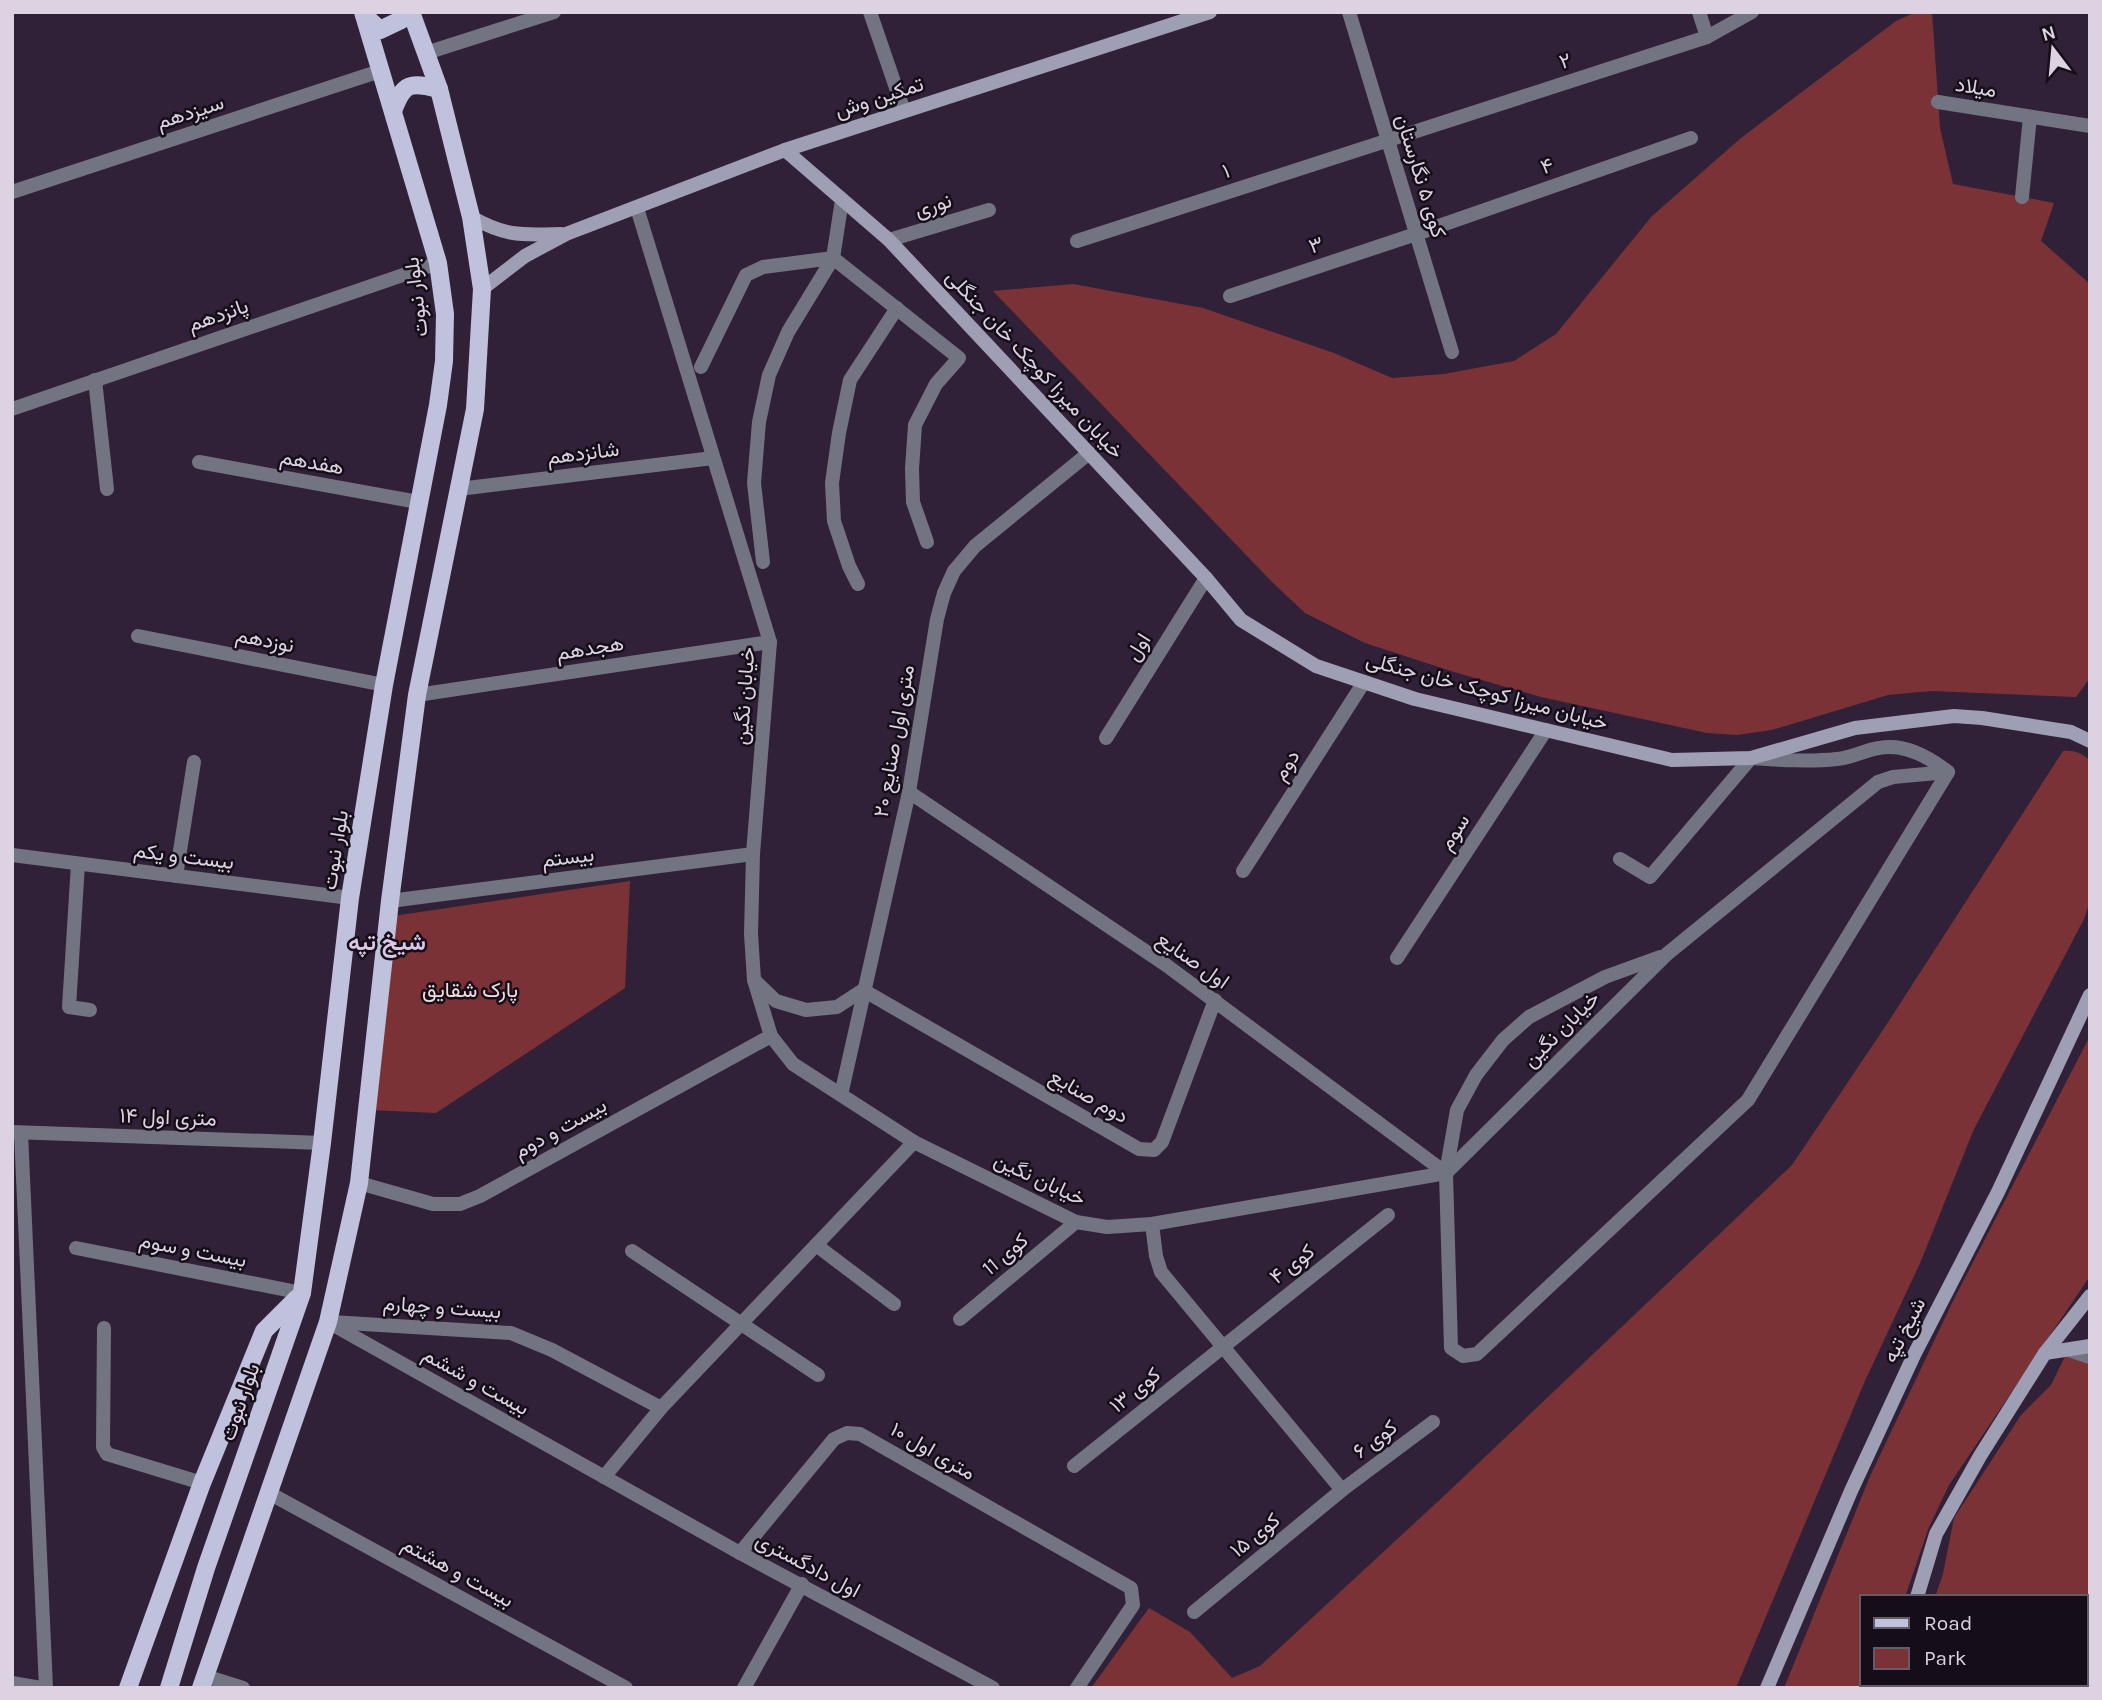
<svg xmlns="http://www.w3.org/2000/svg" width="2102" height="1700" viewBox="0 0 2102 1700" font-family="Karla,Vazirmatn,sans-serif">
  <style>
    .green { fill: #7a3237 }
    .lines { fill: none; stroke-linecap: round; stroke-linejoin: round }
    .street { stroke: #737482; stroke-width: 14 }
    .secondary { stroke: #9e9fb5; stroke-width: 14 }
    .primary { stroke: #bfc1dd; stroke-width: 18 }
    .labels { text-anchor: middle; stroke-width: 5; stroke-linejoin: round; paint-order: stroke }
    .street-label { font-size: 21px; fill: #ddd2e2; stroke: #150e18 }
    .park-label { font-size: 21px; fill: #f6dddd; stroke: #150e18 }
    .neighbourhood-label { font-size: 23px; font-weight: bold; fill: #dbc6e4; stroke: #150e18 }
  </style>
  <rect width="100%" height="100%" fill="#312138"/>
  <g class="green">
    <polygon points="1916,12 1932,12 1940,128 1953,184 2054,203 2041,241 2090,284 2090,678 2076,697 1931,691 1888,695 1772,730 1737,735 1707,733 1541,697 1454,672 1365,643 1305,613 1272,582 993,291 1073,284 1203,308 1334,353 1392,378 1444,374 1514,361 1556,334 1652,216 1741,138 1896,21"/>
    <path d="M2063 751C2073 750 2083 753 2090 761V901L2084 919 1974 1129 1921 1261 1864 1383 1736 1688H1091L1149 1608 1190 1632 1232 1678 1260 1666 1446 1494 1792 1165 1885 1027Z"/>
    <polygon points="630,881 625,988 436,1113 369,1110 393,916"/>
    <polygon points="2090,1036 2090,1276 1949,1485 1929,1527 1905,1597 1862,1597 1862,1684 1868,1684 1866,1688 1784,1688 1871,1474 1953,1301"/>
    <polygon points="2068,1350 2090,1350 2090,1688 1917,1688 1918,1684 2086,1684 2086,1597 1935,1597 1943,1574 1954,1518 2021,1415 2051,1385"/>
  </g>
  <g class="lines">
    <g class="street">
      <polyline points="870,12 904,111"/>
      <polyline points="1349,12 1452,352"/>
      <polyline points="1699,12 1707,37"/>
      <polyline points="426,53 554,12"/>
      <polyline points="1938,102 2090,126"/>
      <polyline points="12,192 380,71"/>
      <polyline points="2022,197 2030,117"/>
      <path d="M637 208 770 642 753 854 751 934 754 980 771 1036 793 1064 914 1142 1076 1222 1107 1227 1152 1224 1446 1173 1667 954 1878 782 1893 777 1948 772C1929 757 1905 743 1879 748 1865 750 1852 758 1837 759 1809 762 1780 760 1751 758L1650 877 1620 859"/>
      <polyline points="889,240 989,210"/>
      <polyline points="1077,241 1707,37 1752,12"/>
      <polyline points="1230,296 1416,234 1691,138"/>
      <polyline points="701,367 746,275 763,267 833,258 842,200"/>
      <polyline points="95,380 107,489"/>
      <polyline points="12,409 438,263"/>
      <polyline points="199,462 418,502"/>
      <polyline points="459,489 713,458"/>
      <polyline points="763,562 754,483 759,422 769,375 788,332 833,258 959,358 936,384 915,425 912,469 913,502 927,542"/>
      <polyline points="858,584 849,566 834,521 832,483 839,433 850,380 897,308"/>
      <polyline points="138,636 384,685"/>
      <polyline points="417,695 770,642"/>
      <polyline points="1106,738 1206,578"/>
      <polyline points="909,792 1166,965 1446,1173"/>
      <polyline points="12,855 350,898"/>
      <polyline points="78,864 69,1007 90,1010"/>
      <polyline points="1243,871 1364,682"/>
      <polyline points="176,876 194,762"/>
      <polyline points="390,901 753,854"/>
      <polyline points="1660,957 1605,977 1529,1017 1503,1040 1476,1075 1457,1110 1446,1173 1451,1348 1463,1356 1477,1354 1748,1100 1948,772"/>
      <polyline points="1397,958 1546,730"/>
      <polyline points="754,980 776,1001 806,1010 837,1007 863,990 1139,1149 1154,1150 1162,1142 1215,1000"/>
      <polyline points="841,1095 909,792 937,619 944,593 954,571 975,546 1089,453"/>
      <polyline points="12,1132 322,1143"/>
      <polyline points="21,1133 46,1688"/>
      <polyline points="359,1183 433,1204 460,1204 480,1196 771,1036"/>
      <polyline points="1152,1224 1156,1256 1161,1272 1342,1490"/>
      <polyline points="816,1245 894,1304"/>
      <polyline points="76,1248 302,1293"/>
      <polyline points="632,1251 818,1375"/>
      <polyline points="960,1319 1076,1222"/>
      <polyline points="328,1322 740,1553 993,1688"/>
      <polyline points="331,1322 511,1333 552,1350 661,1408"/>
      <polyline points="104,1328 103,1447 107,1454 202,1483"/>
      <polyline points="2072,1351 2090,1357"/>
      <polyline points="1074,1466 1388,1215"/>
      <polyline points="604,1477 661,1408 914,1142"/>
      <polyline points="269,1493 626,1688"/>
      <polyline points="740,1553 834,1439 847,1433 860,1434 1131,1588 1133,1605 1077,1688"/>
      <polyline points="1194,1612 1342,1490 1433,1422"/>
      <polyline points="205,1676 243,1688"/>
      <polyline points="12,1683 41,1688"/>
      <polyline points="744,1688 802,1584"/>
    </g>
    <g class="secondary">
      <polyline points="785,150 889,240 1206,578 1241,620 1316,666 1415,699 1672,760 1751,758 1855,728 1954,716 1982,718 2071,732 2090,741"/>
      <path d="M471 217C507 237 521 235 561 234"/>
      <polyline points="482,289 525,256 566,234 785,150 1210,12"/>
      <polyline points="2045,1353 2090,1346"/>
      <polyline points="1917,1597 1936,1534 1980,1456 2045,1353 2090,1296"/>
      <polyline points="1767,1688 1851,1491 1914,1355 1998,1192 2090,995"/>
      <polyline points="1893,1688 1893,1684"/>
    </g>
    <g class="primary">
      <polyline points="364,15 380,30 401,20 403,12"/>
      <path d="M393 111C404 82 410 82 439 89"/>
      <polyline points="128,1688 202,1483 264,1331 297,1298"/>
      <polyline points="169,1688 206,1568 302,1293 322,1143 350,898 384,685 438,405 444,361 445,314 438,263 363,12"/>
      <polyline points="201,1688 328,1322 359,1183 390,901 417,695 475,409 482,289 471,217 439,89 411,12"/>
    </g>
  </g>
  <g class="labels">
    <g class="street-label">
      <text transform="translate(1565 61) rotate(-18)" y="7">۲</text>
      <text transform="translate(1976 87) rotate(9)" y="7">میلاد</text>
      <text transform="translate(879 97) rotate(-18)" y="7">تمکین وش</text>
      <text transform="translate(190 112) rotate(-18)" y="7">سیزدهم</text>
      <text transform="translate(1547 166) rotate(-19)" y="7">۴</text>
      <text transform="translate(1226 171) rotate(-18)" y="7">۱</text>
      <text transform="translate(1421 176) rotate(73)" y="7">کوی ۵ نگارستان</text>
      <text transform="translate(933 205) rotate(-17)" y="7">نوری</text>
      <text transform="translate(1316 245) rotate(-18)" y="7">۳</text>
      <text transform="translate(416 297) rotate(-97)" y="7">بلوار نبوت</text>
      <text transform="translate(218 315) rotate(-19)" y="7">پانزدهم</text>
      <text transform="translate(1035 364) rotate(47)" y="7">خیابان میرزا کوچک خان جنگلی</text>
      <text transform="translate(583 453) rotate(-7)" y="7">شانزدهم</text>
      <text transform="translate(312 462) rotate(10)" y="7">هفدهم</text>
      <text transform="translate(265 640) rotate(11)" y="7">نوزدهم</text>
      <text transform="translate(1138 647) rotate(-58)" y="7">اول</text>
      <text transform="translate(590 648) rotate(-9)" y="7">هجدهم</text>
      <text transform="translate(1487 691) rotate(15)" y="7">خیابان میرزا کوچک خان جنگلی</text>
      <text transform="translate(744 696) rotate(-86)" y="7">خیابان نگین</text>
      <text transform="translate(894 741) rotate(-80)" y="7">۲۰ متری اول صنایع</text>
      <text transform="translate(1286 765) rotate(-57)" y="7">دوم</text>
      <text transform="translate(1454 832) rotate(-57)" y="7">سوم</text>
      <text transform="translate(335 850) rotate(-81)" y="7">بلوار نبوت</text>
      <text transform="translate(184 856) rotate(7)" y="7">بیست و یکم</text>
      <text transform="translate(568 857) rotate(-7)" y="7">بیستم</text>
      <text transform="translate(1193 960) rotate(35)" y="7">اول صنایع</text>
      <text transform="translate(1561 1029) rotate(-45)" y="7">خیابان نگین</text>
      <text transform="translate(1089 1096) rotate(30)" y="7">دوم صنایع</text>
      <text transform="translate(168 1117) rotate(2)" y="7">۱۴ متری اول</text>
      <text transform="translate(560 1128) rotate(-29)" y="7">بیست و دوم</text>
      <text transform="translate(1040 1179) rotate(25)" y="7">خیابان نگین</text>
      <text transform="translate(193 1250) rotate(11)" y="7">بیست و سوم</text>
      <text transform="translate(1005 1254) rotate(-40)" y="7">کوی 11</text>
      <text transform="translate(1292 1264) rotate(-38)" y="7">کوی ۴</text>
      <text transform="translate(442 1307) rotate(4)" y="7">بیست و چهارم</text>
      <text transform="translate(1904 1330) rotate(-63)" y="7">شیخ تپه</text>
      <text transform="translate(476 1381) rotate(29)" y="7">بیست و ششم</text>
      <text transform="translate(1135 1390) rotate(-39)" y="7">کوی ۱۳</text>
      <text transform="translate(240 1402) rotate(-71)" y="7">بلوار نبوت</text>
      <text transform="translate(1375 1439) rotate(-37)" y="7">کوی ۶</text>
      <text transform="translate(933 1451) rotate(30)" y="7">۱۰ متری اول</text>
      <text transform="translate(1255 1535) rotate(-39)" y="7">کوی ۱۵</text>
      <text transform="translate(808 1565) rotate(28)" y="7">اول دادگستری</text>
      <text transform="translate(458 1572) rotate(29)" y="7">بیست و هشتم</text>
    </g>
    <g class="park-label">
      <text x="470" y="997">پارک شقایق</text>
    </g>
    <g class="neighbourhood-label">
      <text x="387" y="950">شیخ تپه</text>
    </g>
  </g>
  <rect width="2102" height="1700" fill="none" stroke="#ddd2e2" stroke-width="28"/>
  <rect x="1860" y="1595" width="228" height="91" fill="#150e18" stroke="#655c69" stroke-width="2"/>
  <rect x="1874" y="1618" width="35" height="10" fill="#bfc1dd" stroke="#655c69" stroke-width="2"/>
  <text x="1924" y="1630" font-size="21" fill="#ddd2e2">Road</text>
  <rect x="1874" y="1648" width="35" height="21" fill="#7a3237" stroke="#655c69" stroke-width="2"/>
  <text x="1924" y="1665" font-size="21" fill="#ddd2e2">Park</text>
  <g transform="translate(2053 49) rotate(344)" stroke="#150e18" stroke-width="5" paint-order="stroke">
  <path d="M0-5L12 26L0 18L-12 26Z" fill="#ddd2e2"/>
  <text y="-10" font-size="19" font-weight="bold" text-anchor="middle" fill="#ddd2e2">N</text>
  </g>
</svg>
